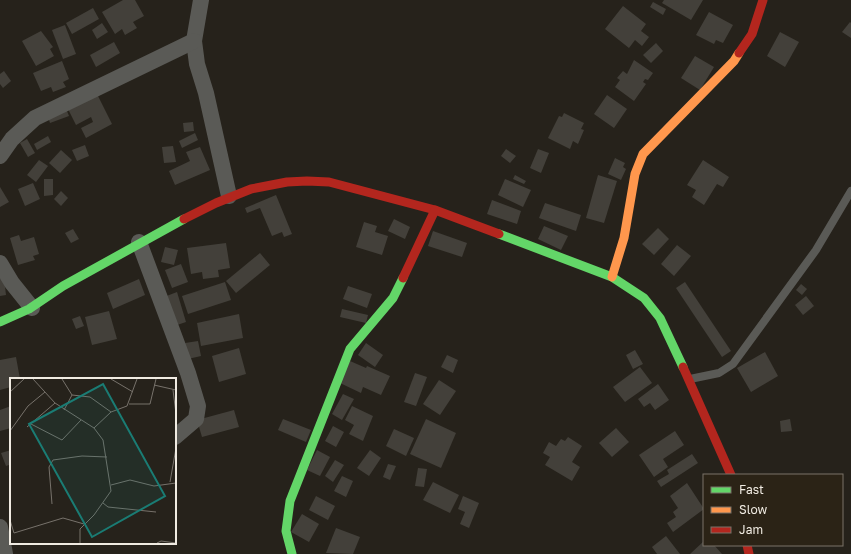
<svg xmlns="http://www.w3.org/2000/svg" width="851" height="554" viewBox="0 0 851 554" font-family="'Golos Text',sans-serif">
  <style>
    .building { fill: #43403a }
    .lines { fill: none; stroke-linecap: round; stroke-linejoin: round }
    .lane { stroke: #5a5a56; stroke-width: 8 }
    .street { stroke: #5a5a56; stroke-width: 16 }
    .fast { stroke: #63d668; stroke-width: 9 }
    .slow { stroke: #ff974d; stroke-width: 9 }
    .jam { stroke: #b3261e; stroke-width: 9 }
    .inset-road { fill: none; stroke: #77726b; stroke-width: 1 }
    .view { fill: #1a7c74; fill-opacity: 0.15; stroke: #1a7c74; stroke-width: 2 }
    .inset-edge { fill: none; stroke: #f0ebe2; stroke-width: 2 }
  </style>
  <rect width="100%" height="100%" fill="#26221b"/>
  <g class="building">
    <polygon points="123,0 135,0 144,16 133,22 137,28 125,35 122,29 115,34 102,12"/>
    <polygon points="664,0 703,0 691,20 662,3"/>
    <polygon points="653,2 666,9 663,15 650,7"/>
    <polygon points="623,6 646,24 641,31 649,37 642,46 635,40 629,48 605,29"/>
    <polygon points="93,8 99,19 72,34 66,23"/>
    <polygon points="709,12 733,25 723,43 716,40 714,44 696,35"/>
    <polygon points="850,22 851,23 851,38 842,32"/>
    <polygon points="102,23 108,32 97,39 92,30"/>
    <polygon points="65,25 76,54 63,59 52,30"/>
    <polygon points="41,31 53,47 50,49 54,56 36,66 22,41"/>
    <polygon points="780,32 799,42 785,67 767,56"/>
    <polygon points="114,42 120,53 96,67 90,55"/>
    <polygon points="656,43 663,51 651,63 643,55"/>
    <polygon points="695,56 714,67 700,90 681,78"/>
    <polygon points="634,60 653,73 648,80 645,79 643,82 646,84 634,101 615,87 620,80 617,78 623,71 627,74"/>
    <polygon points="62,61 69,79 63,82 66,87 53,92 51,87 41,91 33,73"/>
    <polygon points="4,71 11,81 3,88 0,84 0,74"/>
    <polygon points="96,92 112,124 86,138 81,128 93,122 91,117 76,125 67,107"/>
    <polygon points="607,95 627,109 614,128 594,114"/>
    <polygon points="65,106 69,116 50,123 47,114"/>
    <polygon points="564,113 584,123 581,129 584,130 578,144 573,141 570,149 548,138 559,116 562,117"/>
    <polygon points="193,122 194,131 184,132 183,123"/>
    <polygon points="195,133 198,140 182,148 179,141"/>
    <polygon points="48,136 51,142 37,150 34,144"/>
    <polygon points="27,139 35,153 28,157 20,143"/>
    <polygon points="85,145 89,156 77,161 72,150"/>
    <polygon points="173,146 176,162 164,163 162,147"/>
    <polygon points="200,147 210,170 175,185 169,171 190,161 186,152"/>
    <polygon points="506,149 516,156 510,163 501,156"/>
    <polygon points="538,149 549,153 541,173 530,168"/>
    <polygon points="61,150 72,160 60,173 49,163"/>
    <polygon points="615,158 625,163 623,167 626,169 621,180 608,174"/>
    <polygon points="39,160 48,166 36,182 27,175"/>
    <polygon points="703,160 729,177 723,187 717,184 704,205 692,197 696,190 687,185"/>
    <polygon points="515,175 526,181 524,184 513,179"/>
    <polygon points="598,175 617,181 604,223 586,218"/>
    <polygon points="44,179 53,179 53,195 44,196"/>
    <polygon points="505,179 531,190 523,207 498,195"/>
    <polygon points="33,183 40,199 25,206 18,189"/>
    <polygon points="0,187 9,202 0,207"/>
    <polygon points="61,191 68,198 61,206 54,199"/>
    <polygon points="276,195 292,234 284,237 282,232 272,236 260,208 247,213 245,208"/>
    <polygon points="492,200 521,211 517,224 487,214"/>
    <polygon points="545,203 581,215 576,231 539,218"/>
    <polygon points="394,219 410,227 405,239 388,231"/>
    <polygon points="364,222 377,226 375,232 388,236 382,255 356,247"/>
    <polygon points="544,226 568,236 561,250 538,239"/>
    <polygon points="658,228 669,239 654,255 642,244"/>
    <polygon points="73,229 79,239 71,243 65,233"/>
    <polygon points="433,231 467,243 462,257 428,246"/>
    <polygon points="19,235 21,241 34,237 39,254 33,256 35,260 18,265 10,238"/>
    <polygon points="226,243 230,268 218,270 219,277 203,279 202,272 191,274 187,248"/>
    <polygon points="677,245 691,256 674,276 661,264"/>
    <polygon points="165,247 178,250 174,265 161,262"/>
    <polygon points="260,253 270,265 236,293 226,281"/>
    <polygon points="181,264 188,282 172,288 165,270"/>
    <polygon points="4,278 6,295 0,296 0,279"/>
    <polygon points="139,279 145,295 113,309 107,293"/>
    <polygon points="225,282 231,300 188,314 182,296"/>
    <polygon points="685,282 731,351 722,357 676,288"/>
    <polygon points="801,284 807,289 802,295 796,290"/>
    <polygon points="348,286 372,294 367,308 343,299"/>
    <polygon points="177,292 186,322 174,326 164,297"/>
    <polygon points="806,296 814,306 803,315 795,305"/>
    <polygon points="342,309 368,315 366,323 340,317"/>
    <polygon points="109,311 117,339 92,345 85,317"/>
    <polygon points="239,314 243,338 201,346 197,323"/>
    <polygon points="80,316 84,326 76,329 72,319"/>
    <polygon points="198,341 201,356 188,359 185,343"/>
    <polygon points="366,343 383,355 375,367 358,355"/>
    <polygon points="239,348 246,374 219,382 212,356"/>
    <polygon points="635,350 643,364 633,369 626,355"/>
    <polygon points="765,352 778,376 751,392 737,368"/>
    <polygon points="447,355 458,360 453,373 441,367"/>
    <polygon points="16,357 20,379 11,379 11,387 0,390 0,360"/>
    <polygon points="350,361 366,368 367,366 390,376 381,395 363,387 361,393 340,383"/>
    <polygon points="640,367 652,383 625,402 613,387"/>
    <polygon points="415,373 427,377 416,406 404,402"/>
    <polygon points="439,380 456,391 440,415 423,404"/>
    <polygon points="658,384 669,400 655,410 650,403 644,407 638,399"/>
    <polygon points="343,394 354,399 342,420 332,414"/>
    <polygon points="11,406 11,428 0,431 0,410"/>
    <polygon points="352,406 373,416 363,441 349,434 354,425 345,420"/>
    <polygon points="234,410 239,427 202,437 197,420"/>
    <polygon points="283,419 311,430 306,442 278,430"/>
    <polygon points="426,419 456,433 441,468 410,454"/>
    <polygon points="790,419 792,431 781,432 780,421"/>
    <polygon points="333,426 344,432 336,447 325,441"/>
    <polygon points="616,428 629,442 612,457 599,443"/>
    <polygon points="394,429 414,438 406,456 386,446"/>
    <polygon points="675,431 684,445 663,459 668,467 654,477 639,455"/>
    <polygon points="568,437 582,446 572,462 580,467 572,481 545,465 550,457 543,453 549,442 556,446 561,439 565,441"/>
    <polygon points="11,450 11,470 9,465 6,466 1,453"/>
    <polygon points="317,450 330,457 320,476 307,470"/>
    <polygon points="370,450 381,458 369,476 357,468"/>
    <polygon points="692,454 698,463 661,487 657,481 669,474 667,470"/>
    <polygon points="335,460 344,465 333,482 325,476"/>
    <polygon points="388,464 396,466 390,480 383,477"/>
    <polygon points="418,468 427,469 424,487 415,486"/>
    <polygon points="342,476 353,481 346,497 334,491"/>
    <polygon points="433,482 459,495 450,513 423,500"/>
    <polygon points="687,483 704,509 673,532 667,523 676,517 673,512 678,508 670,496"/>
    <polygon points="316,496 335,506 328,520 309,510"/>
    <polygon points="463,496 479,503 469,528 460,524 465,512 458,509"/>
    <polygon points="302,514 319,524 309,542 291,532"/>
    <polygon points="336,528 360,537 353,554 326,553"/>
    <polygon points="666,536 680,554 657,554 652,547"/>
    <polygon points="704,541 704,545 714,545 722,554 690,554"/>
  </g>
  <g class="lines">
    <polyline class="lane" points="690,379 719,373 733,364 816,250 851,191"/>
    <g class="street">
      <polyline points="201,0 194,41 197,64 206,93 229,196"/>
      <polyline points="0,156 12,139 35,118 194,41"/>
      <polyline points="139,242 188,373 198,406 196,419 175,437"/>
      <polyline points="0,263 12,283 32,308"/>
      <polyline points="0,527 5,554"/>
    </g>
    <g class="fast">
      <polyline points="499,234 612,277 644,298 660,318 683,367"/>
      <polyline points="0,322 29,309 63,286 184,219"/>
      <polyline points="292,554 286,531 290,501 350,349 393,298 403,278"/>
    </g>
    <polyline class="slow" points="612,277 624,238 635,174 643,154 734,61 739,53"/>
    <g class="jam">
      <polyline points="739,53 752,34 763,0"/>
      <polyline points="184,219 216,203 251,189 287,182 307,181 329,182 435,210 499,234"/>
      <polyline points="403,278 435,210"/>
      <polyline points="683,367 731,475"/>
      <polyline points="747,545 749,554"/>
    </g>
  </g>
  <g transform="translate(10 378)">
    <rect width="166" height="166" fill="#26221b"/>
    <path class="inset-road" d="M23 1 45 25 84 50 93 62 101 113 84 137 70 151V165M52 1 62 17 80 19 101 34M101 1 123 14M144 7 166 12M163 12 166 36M0 14 14 1M119 26H140L146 1M54 32 62 17M21 46 52 62 71 42M17 49 45 25M84 50 101 34 117 28 127 1M0 53 18 28 35 14M160 104 166 70M101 107 120 102 144 108 166 105M93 125 98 129 146 134M42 126 39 89 43 82 72 78 97 79M0 142 4 155 53 140 74 146M147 165 151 163 166 165"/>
    <path class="view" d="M93 6 155 118 82 159 19 46Z"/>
    <rect width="166" height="166" class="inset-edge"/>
  </g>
  <rect x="703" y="474" width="140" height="72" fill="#2b2316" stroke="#7a7368"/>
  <rect x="711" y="487" width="20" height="6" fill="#63d668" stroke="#7a7368"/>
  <text x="739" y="494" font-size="12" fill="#f0ebe2">Fast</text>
  <rect x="711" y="507" width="20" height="6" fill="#ff974d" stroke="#7a7368"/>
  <text x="739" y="514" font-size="12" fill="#f0ebe2">Slow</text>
  <rect x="711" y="527" width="20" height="6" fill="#b3261e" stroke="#7a7368"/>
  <text x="739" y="534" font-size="12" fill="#f0ebe2">Jam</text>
</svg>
